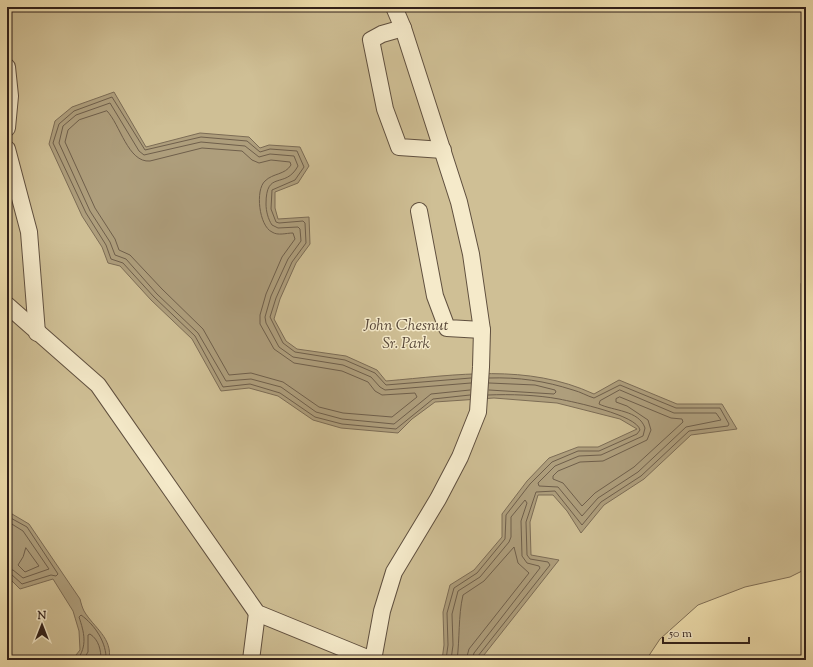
<svg xmlns="http://www.w3.org/2000/svg" width="813" height="667" viewBox="0 0 813 667" font-family="'Sorts Mill Goudy',serif">
  <style>
    .green { fill: #cfbf95; stroke: #807058 }
    .water { fill: #ae9e7c; stroke: #7c6c55 }
    .lines { fill: none; stroke-linecap: round; stroke-linejoin: round }
    .shore { stroke: #6f5f4b; stroke-width: 1 }
    .minor-casing { stroke: #60503f; stroke-width: 18 }
    .minor { stroke: #f5eaca; stroke-width: 16 }
    .labels { text-anchor: middle; stroke-width: 3; stroke-linejoin: round; paint-order: stroke }
    .park-label { font-size: 16px; font-style: italic; fill: #584839; stroke: #f5eaca }
  </style>
  <rect width="100%" height="100%" fill="#efdfae"/>
  <filter id="stains"><feTurbulence type="fractalNoise" baseFrequency=".005" numOctaves="4"/><feColorMatrix values="0 0 0 0 .2 0 0 0 0 .09 0 0 0 0 .02 0 0 0 .5 -.17"/></filter>
  <radialGradient id="worn" r=".72"><stop offset=".6" stop-color="#630" stop-opacity="0"/><stop offset="1" stop-color="#630" stop-opacity=".3"/></radialGradient>
  <polygon class="green" points="7,7 806,7 806,269 801,284 801,339 806,373 806,569 790,577 745,587 698,605 660,639 646,660 7,660"/>
  <g class="water">
    <path d="M114 92 146 147 200 133 249 137 260 148 269 145 300 147 309 166 298 183 275 192V208L278 219 309 217 310 244 296 263 280 299 274 319 286 341 297 349 346 356 377 370 386 381C457 375 527 363 594 394L619 380 677 404H722L737 429 691 435 644 479 604 505 581 533 567 511 553 495H538L530 522 531 555 559 560 480 660H442L444 645 443 612 450 585 474 570 502 537V514L527 481 549 458 578 447H598L637 429 620 419 557 403 494 398 435 402 412 419 398 433 341 428 313 420 278 396 249 388 221 391 192 339 151 300 120 266 108 263 102 247 82 216 49 144 55 121 72 107Z"/>
    <path d="M7 511 29 524 80 599C81 603 82 607 84 611 94 628 113 638 109 660H72L80 650 79 631 73 611 53 579 20 589 7 576V552H10L7 543Z"/>
  </g>
  <g class="lines">
    <g class="shore">
      <path d="M107 111C120 124 128 163 150 161L202 148 242 151 252 160 259 163 271 160 290 162 291 165C285 175 273 173 265 181 255 190 259 226 272 232 278 236 286 233 293 233L295 239 282 257 266 294 260 315V324L274 349 294 363 342 371 368 382 375 391 382 395 415 393 417 397 392 417 343 413 319 407 283 382 251 373 229 375 203 329 162 289 130 255 119 250 115 239 95 208 65 142 68 130 79 120Z"/>
      <path d="M470 390 431 394 394 424 342 419 316 412 281 387 251 379 226 381 198 333 157 294 126 259 115 255 110 242 90 211 59 143 63 126 76 115 110 103 139 151 144 155 201 142 245 146 259 157 270 154 294 156 298 166C285 190 266 169 266 204 266 211 268 219 272 225L278 228 298 227 300 229 301 241 288 259 271 296 265 317 266 323 279 347 293 357 343 365 371 377 380 387 385 390 471 383"/>
      <polyline points="489,390 554,394 556,392 555,390 535,385 489,383"/>
      <path d="M620 390 674 413H716L721 420 686 427 638 472 598 498 582 516 558 487 539 486 538 483 555 466 579 456 601 455 643 436 645 428C639 410 613 411 599 404L600 401Z"/>
      <polyline points="470,395 433,399 396,429 342,424 315,417 280,393 250,384 223,387 195,336 154,297 123,263 111,259 106,245 86,213 53,143 59,124 74,111 112,97 145,150 201,137 247,141 260,152 270,149 297,151 304,167 295,180 272,190 271,209 276,222 279,223 303,221 305,223 306,243 292,262 276,298 270,317 283,343 295,352 345,360 375,373 386,385 471,378"/>
      <polygon points="620,397 671,418 682,419 683,422 634,467 595,493 582,506 563,483 553,479 553,476 558,471 580,462 603,461 647,440 651,430 648,420 627,406 616,402 616,399"/>
      <polyline points="7,516 27,527 58,574 56,576 51,575 22,584 11,574 7,574"/>
      <polyline points="7,521 23,531 49,569 23,578 13,570 7,569"/>
      <polygon points="26,548 39,566 25,572 18,565 23,557"/>
      <path d="M77 660C88 646 84 632 79 617L81 615C95 625 107 643 106 660"/>
      <path d="M83 660 88 652V635L90 634C99 640 101 650 101 660"/>
      <path d="M446 660 448 645 447 613 454 588 477 573 505 539 506 515 530 484 552 462 578 451H599L637 434 640 430C637 415 574 402 559 399 538 395 510 394 488 395"/>
      <polyline points="451,660 453,645 452,614 458,591 480,577 509,542 511,537 511,517 525,500 527,503 521,521 522,556 527,563 539,566 540,568 474,653 472,660"/>
      <path d="M457 660C460 638 458 617 463 595L484 581 514 547 518 563 529 573 469 649 466 660"/>
      <path d="M477 660 478 656 550 565 548 562 530 559 527 555 526 522 536 492 555 491 582 525 601 502 641 476 689 431 728 426 729 424 720 408H676L620 385 594 398C587 396 581 392 573 390 545 381 519 377 489 378"/>
    </g>
    <defs>
      <g id="minor">
        <polyline points="403,28 382,34 371,40 385,109 399,147 443,150"/>
        <polyline points="7,67 10,96 7,128"/>
        <polyline points="7,149 29,232 37,333"/>
        <polyline points="419,211 435,296 447,328 482,330"/>
        <polyline points="7,305 98,385 257,613 372,660"/>
        <polyline points="251,660 257,613"/>
        <polyline points="373,660 382,611 394,572 438,499 460,457 478,412 481,367 482,330 471,254 459,202 403,28 394,7"/>
      </g>
    </defs>
    <use href="#minor" class="minor-casing"/>
    <use href="#minor" class="minor"/>
  </g>
  <g class="labels">
    <g class="park-label">
      <text x="406" y="330">John Chesnut<tspan x="406" dy="18">Sr. Park</tspan></text>
    </g>
  </g>
  <rect width="813" height="667" fill="none" stroke="#efdfae" stroke-width="24"/>
  <rect x="8" y="8" width="797" height="651" fill="none" stroke="#30201a" stroke-width="2"/>
  <rect x="12" y="12" width="789" height="643" fill="none" stroke="#30201a"/>
  <g transform="translate(42 625)" stroke="#f5eaca" stroke-width="3" paint-order="stroke">
  <path d="M0-3L7 15L0 10L-7 15Z" fill="#30201a"/>
  <text y="-6" font-size="11" font-weight="bold" text-anchor="middle" fill="#30201a">N</text>
  </g>
  <path d="M663 637v6h86v-6" fill="none" stroke="#30201a" stroke-width="2"/>
  <text x="669" y="637" font-size="12" fill="#30201a" stroke="#f5eaca" stroke-width="3" paint-order="stroke">50 m</text>
  <rect width="100%" height="100%" filter="url(#stains)"/>
  <rect width="100%" height="100%" fill="url(#worn)"/>
</svg>
